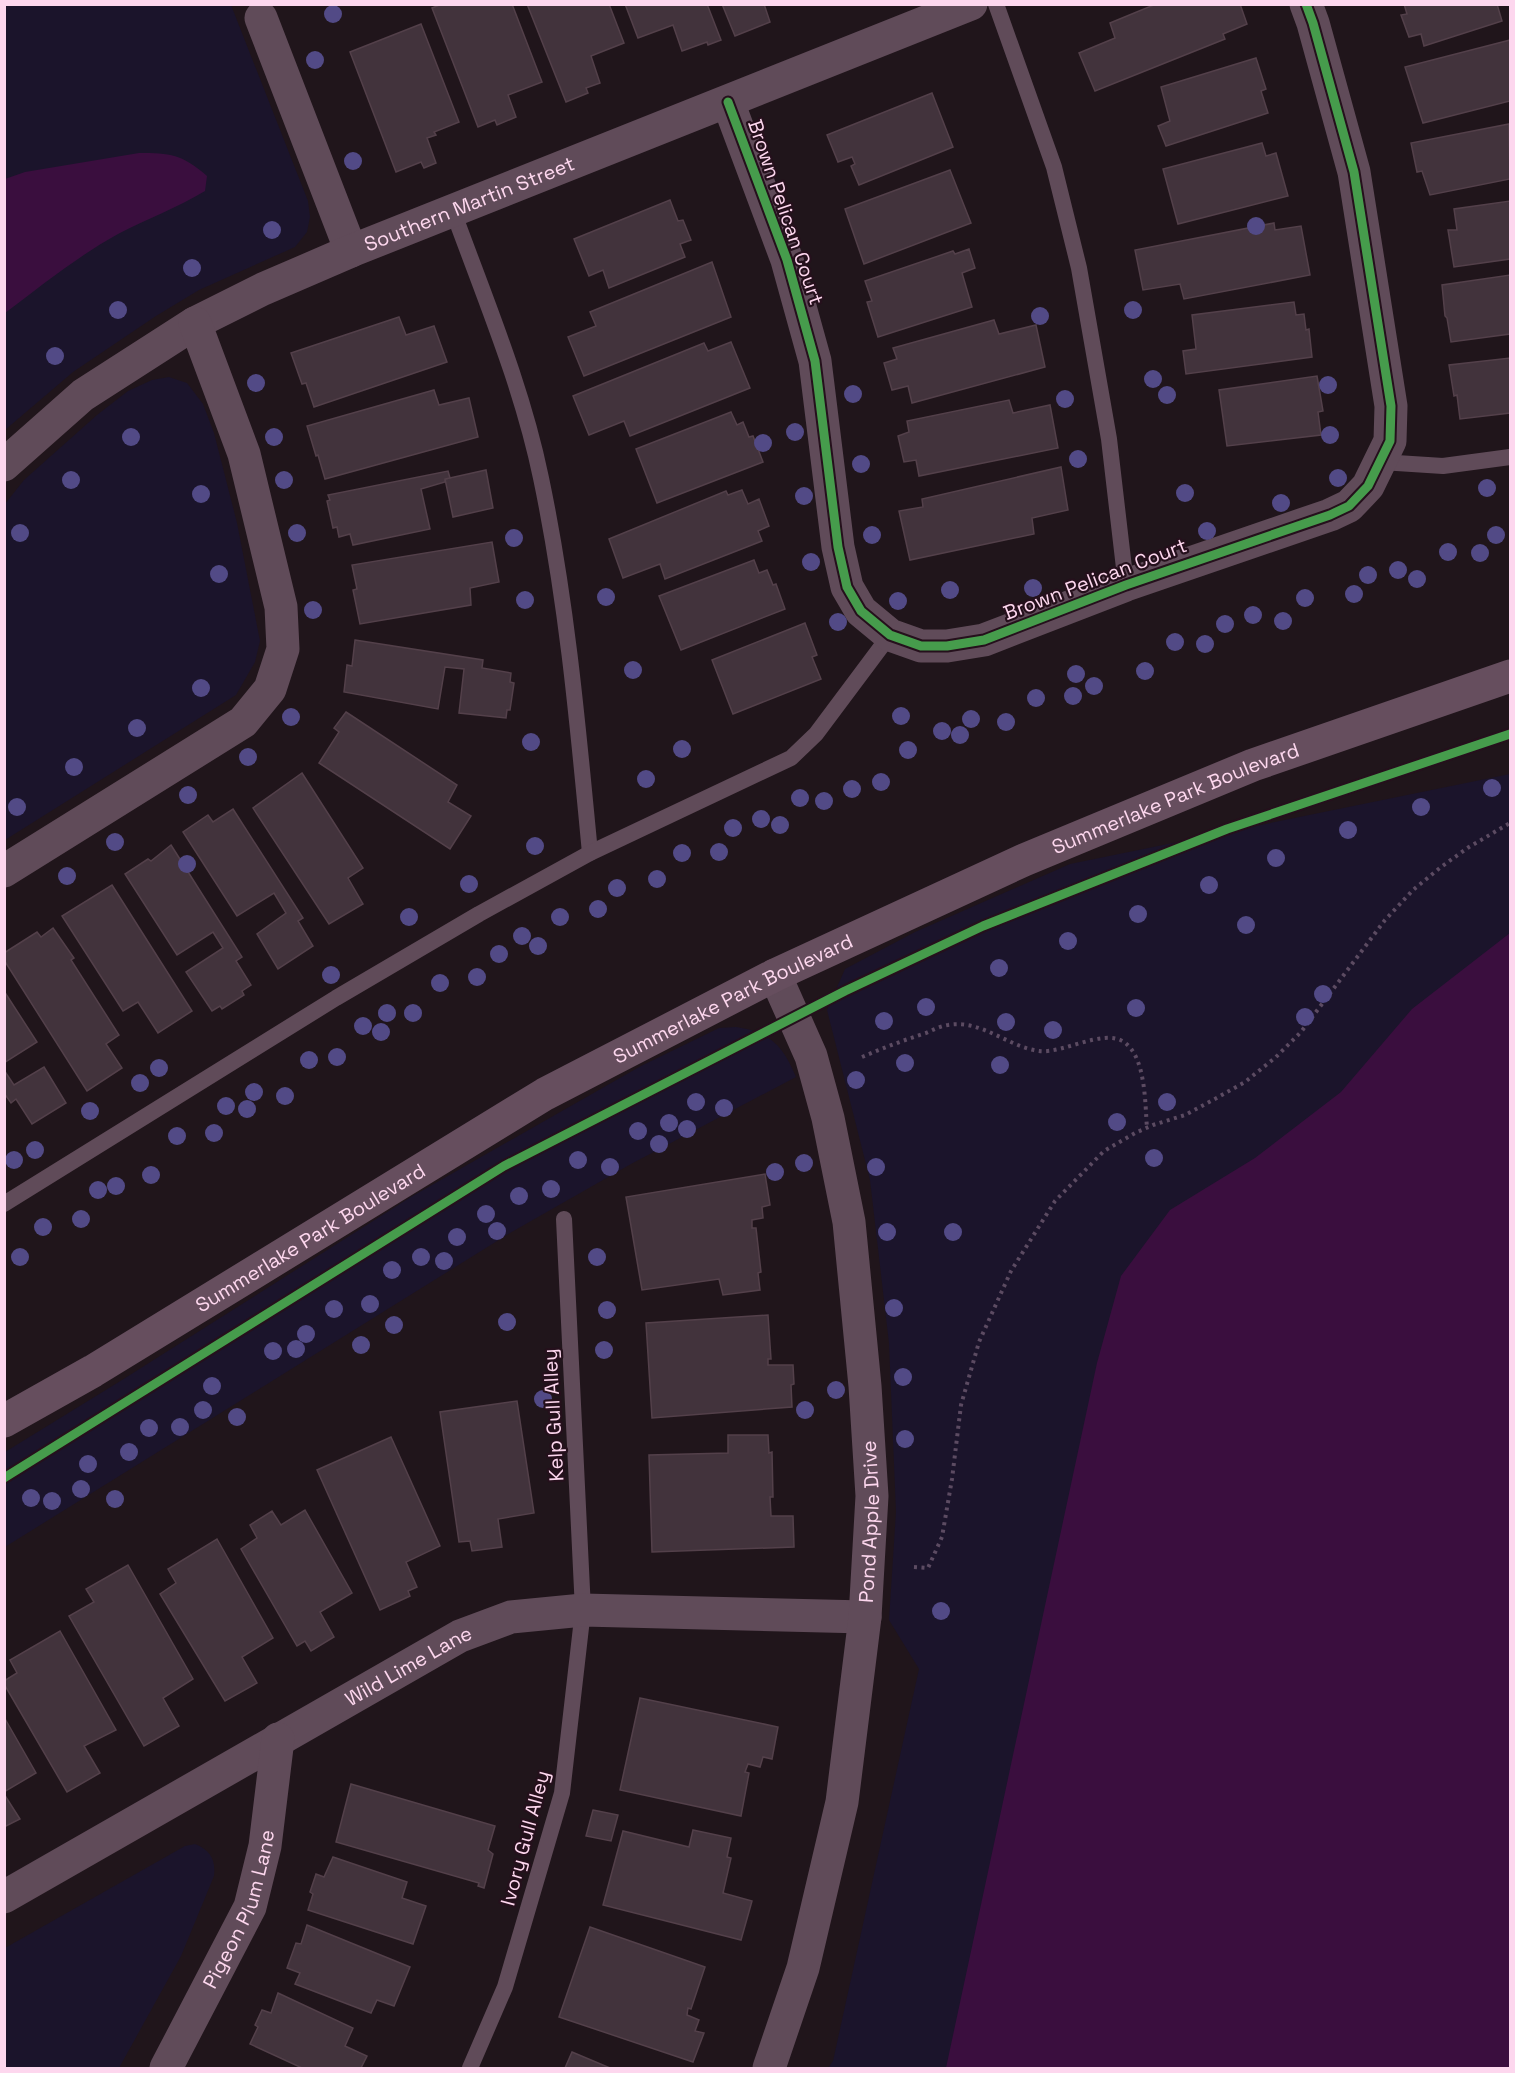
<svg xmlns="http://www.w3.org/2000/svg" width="1515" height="2073" viewBox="0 0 1515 2073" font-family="'Space Grotesk',sans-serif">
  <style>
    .green { fill: #1b142b }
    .water { fill: #3a0e3e }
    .building { fill: #42333c; stroke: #53404a; stroke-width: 1.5 }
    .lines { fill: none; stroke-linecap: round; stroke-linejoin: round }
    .path { stroke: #5c4b62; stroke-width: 4; stroke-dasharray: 3 4.5; stroke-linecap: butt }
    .lane { stroke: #604b59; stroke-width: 16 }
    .street { stroke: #604b59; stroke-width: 33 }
    .secondary { stroke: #664e5e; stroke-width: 33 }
    .cycleway-casing { stroke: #25101c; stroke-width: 13 }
    .cycleway { stroke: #469c4c; stroke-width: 9 }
    .tree { fill: #524a86 }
    .labels { text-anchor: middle; stroke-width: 4.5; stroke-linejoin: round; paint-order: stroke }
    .street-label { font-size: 20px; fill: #fdd7ee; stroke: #25101c }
  </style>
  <rect width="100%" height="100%" fill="#20151b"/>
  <g class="green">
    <polygon points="5,5 231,5 308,201 310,217 307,232 295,247 199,290 156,316 73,372 5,430"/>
    <polygon points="169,377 187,383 203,404 214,433 237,523 260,641 255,662 236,695 5,840 5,504 24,480 97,415 128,391 152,380"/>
    <polygon points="1510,774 1510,2068 828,2068 833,2061 919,1669 889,1620 896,1512 889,1343 870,1180 827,1010 845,969 915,932 1070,864"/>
    <path d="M736 1027C771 1032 783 1046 796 1077L631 1164 510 1233 5 1547V1452L122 1380 411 1197 641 1066 719 1028Z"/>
    <path d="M195 1844C210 1850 216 1860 214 1876L181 1956 119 2068H5V1948L185 1846Z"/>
  </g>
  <g class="water">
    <path d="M139 153C170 153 182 154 207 176L205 191C177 208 147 219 118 234 78 256 41 286 5 313V179L25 172Z"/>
    <polygon points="1510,933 1510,2068 946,2068 1097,1363 1121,1276 1170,1210 1255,1158 1341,1092 1412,1009"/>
  </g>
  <g class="building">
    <polygon points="442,4 512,4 542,82 508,95 516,117 497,125 495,120 478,127 432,8"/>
    <polygon points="527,4 609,4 624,43 591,56 600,83 586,88 588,93 566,102"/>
    <polygon points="625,4 707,4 721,40 708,45 707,42 682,51 673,25 638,38"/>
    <polygon points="722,4 764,4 770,22 735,36"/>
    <polygon points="1156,4 1240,4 1247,24 1223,34 1225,39 1095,91 1079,53 1115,38 1110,23"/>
    <polygon points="1404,4 1497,4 1502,21 1424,46 1421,34 1409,37 1401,15 1407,14"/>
    <polygon points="421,24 459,122 434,132 436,135 427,138 436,163 424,168 421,162 396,172 350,52"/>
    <polygon points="1510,40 1510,101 1423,123 1405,67"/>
    <polygon points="1256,58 1266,89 1261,91 1268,113 1166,146 1158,126 1170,121 1161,87"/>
    <polygon points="932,93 953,147 859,185 851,166 855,164 852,157 838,162 827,135"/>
    <polygon points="1509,124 1510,179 1430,195 1422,171 1417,172 1411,143"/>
    <polygon points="1262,143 1266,156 1276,153 1288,196 1178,224 1163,169"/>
    <polygon points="950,170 971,223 864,264 845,209"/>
    <polygon points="670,200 678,221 683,220 691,240 680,244 685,257 609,288 603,270 589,276 574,239"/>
    <polygon points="1510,201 1510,259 1454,267 1448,230 1457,230 1454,209"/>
    <polygon points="1274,223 1275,230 1301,226 1310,275 1184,299 1180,284 1143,290 1135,250"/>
    <polygon points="969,249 975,268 962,273 972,307 878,337 867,302 872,301 865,281 953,251 955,254"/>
    <polygon points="712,262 731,317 584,376 568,337 596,326 590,312"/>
    <polygon points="1510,275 1510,334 1451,342 1447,318 1445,316 1442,285"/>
    <polygon points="1294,302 1296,315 1304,314 1306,330 1309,329 1312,357 1186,374 1183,351 1196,349 1192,315"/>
    <polygon points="399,317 406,335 434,326 447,362 314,407 306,383 302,384 291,353"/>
    <polygon points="994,320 999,334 1036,325 1045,367 912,403 908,386 892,390 884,363 897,359 893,348"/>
    <polygon points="731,342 750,388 630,436 624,421 589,435 573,396 704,343 708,351"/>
    <polygon points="1510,358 1510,413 1460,419 1457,395 1454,396 1449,365"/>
    <polygon points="1317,376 1323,411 1318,412 1321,435 1227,446 1219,390"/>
    <polygon points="434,390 439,405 469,398 478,437 325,479 318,455 316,456 307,426"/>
    <polygon points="1009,400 1013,413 1050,405 1058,448 919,476 916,460 904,462 898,436 909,432 907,421"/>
    <polygon points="731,412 737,425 743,422 749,437 753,436 763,462 657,503 636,449"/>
    <polygon points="1061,467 1068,510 1032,518 1034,534 910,560 899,511 923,507 922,499"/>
    <polygon points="486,470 493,508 453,517 445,479"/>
    <polygon points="448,471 450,478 445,479 445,482 421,489 430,529 353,545 350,534 339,537 337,527 333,528 327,501 330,500 328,495"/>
    <polygon points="742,490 748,504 759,499 769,526 758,531 762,541 665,579 660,564 623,578 609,539 726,491 728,495"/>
    <polygon points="492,542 499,582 470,588 471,605 360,624 353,590 357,589 352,565"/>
    <polygon points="754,560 759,573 767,570 773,585 776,584 785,609 681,650 659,596"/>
    <polygon points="805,623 817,655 812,657 821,679 733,714 712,660"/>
    <polygon points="355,640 483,660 482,668 511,673 510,682 514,683 510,710 507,710 506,718 459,713 464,669 445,667 438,709 344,692 347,665 352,666"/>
    <polygon points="346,712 457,785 448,802 471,816 450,849 319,763 339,732 334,728"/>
    <polygon points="302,773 363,868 348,878 363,904 329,924 253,808"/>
    <polygon points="233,809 303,918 298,921 313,946 278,969 257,934 286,913 274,893 237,916 183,832 208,815 213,822"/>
    <polygon points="171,845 242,957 236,961 251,985 242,991 244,995 222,1009 220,1006 212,1011 186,972 223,948 213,932 177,955 125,874 148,859 151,861"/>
    <polygon points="112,885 192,1011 158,1033 138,1002 123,1011 62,916"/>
    <polygon points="53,928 74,958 71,960 119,1035 106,1044 122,1068 87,1091 4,960 4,953 37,932 41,937"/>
    <polygon points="4,991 37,1042 4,1063"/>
    <polygon points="44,1067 66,1103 32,1124 16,1099 11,1103 4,1093 4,1070 14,1085"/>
    <polygon points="765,1174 770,1205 762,1207 763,1218 752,1220 752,1228 756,1228 761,1272 758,1273 760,1290 723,1295 719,1279 642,1290 626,1197"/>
    <polygon points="768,1315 771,1359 768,1359 768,1365 793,1365 794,1384 791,1385 792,1407 652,1418 646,1323"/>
    <polygon points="517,1401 534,1513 498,1519 502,1547 472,1551 470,1541 459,1542 440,1412"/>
    <polygon points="728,1435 768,1435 769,1453 772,1452 773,1497 770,1497 771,1516 793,1516 794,1547 652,1552 649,1455 728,1453"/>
    <polygon points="391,1437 440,1546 406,1562 417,1587 408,1591 410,1596 380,1610 317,1470"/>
    <polygon points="305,1510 352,1593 320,1612 334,1637 311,1651 305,1641 297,1646 241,1549 257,1538 250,1525 272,1511 281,1525"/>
    <polygon points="217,1539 273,1638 242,1657 257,1683 225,1701 160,1594 176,1583 168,1569"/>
    <polygon points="128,1565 193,1679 163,1698 179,1726 144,1746 69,1616 94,1602 86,1589"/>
    <polygon points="60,1631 116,1730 84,1746 100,1773 67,1792 4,1684 4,1681 17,1673 10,1660"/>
    <polygon points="640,1698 778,1727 772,1759 763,1757 760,1767 748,1764 745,1772 749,1773 741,1816 620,1790"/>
    <polygon points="4,1717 36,1773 4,1792"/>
    <polygon points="351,1784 495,1826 488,1850 493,1854 484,1888 478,1886 479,1883 336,1842"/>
    <polygon points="4,1794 20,1819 4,1827"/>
    <polygon points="593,1810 618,1815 611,1841 586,1836"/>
    <polygon points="693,1830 731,1838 727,1857 731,1858 723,1893 752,1901 741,1940 603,1905 623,1831 689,1847"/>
    <polygon points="333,1857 407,1882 402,1898 426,1906 413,1944 308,1910 313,1894 310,1892 316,1874 324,1877"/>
    <polygon points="307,1925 410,1967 394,2006 377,2000 371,2013 295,1984 300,1973 287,1968 296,1943 301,1944"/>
    <polygon points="590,1927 705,1967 691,2009 688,2008 687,2015 699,2020 695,2031 704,2033 693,2062 559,2017"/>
    <polygon points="278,1993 353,2028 345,2046 367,2056 361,2068 302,2068 250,2044 258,2027 255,2025 262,2010 271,2013"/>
    <polygon points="572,2052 610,2068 565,2068"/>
  </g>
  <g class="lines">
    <g class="path">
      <path d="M862 1057C883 1048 904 1040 926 1033 933 1030 940 1026 948 1025 981 1019 1008 1047 1039 1051 1063 1054 1103 1028 1124 1042 1146 1057 1145 1104 1147 1128"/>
      <polyline points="914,1567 928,1568 942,1537 952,1479 961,1405 979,1342 1011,1271 1055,1201 1104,1151 1135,1133 1153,1125 1185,1115 1213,1100 1245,1082 1276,1057 1301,1032 1385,920 1413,890 1441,867 1469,847 1510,823"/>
    </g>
    <g class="lane">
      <polyline points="996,4 1054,167 1079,268 1109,439 1126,585"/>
      <path d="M453 211C485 299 522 386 541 478 567 602 578 727 590 853"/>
      <polyline points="1381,462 1443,466 1510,457"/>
      <polyline points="4,1204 336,998 479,914 590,853 791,758 816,734 890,635"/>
      <polyline points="470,2068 505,1987 562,1793 583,1610 564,1219"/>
    </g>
    <g class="street">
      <polyline points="261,18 351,251"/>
      <polyline points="728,102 787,260 815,361 838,547 847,587 861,611 890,635 921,646 947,646 984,640 1126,585 1330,515 1349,506 1368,486 1390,441 1391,406 1354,172 1313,23 1306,4"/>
      <path id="s1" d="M4 465 83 395 195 323 263 289 351 251 971 4"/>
      <polyline points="4,871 243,722 270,689 283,649 281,607 244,454 195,323"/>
      <path id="s2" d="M4 1897 460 1636 511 1617 583 1610 865 1617"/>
      <path id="s3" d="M166 2068 250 1907 265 1846 278 1739"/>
      <path id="s4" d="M769 2068 803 1968 842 1802 865 1617 872 1496 865 1386 849 1222 828 1118 811 1056 775 975"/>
    </g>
    <path class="secondary" id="s5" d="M4 1421 93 1371 545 1094 775 975 1024 860 1253 765 1510 676"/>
    <defs>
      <g id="cycleway">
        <polyline points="728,102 787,260 815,361 838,547 847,587 861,611 890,635 921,646 947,646 984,640 1126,585 1330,515 1349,506 1368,486 1390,441 1391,406 1354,172 1313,23 1306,4"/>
        <polyline points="4,1478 504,1166 845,991 983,926 1227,829 1510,734"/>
      </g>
    </defs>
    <use href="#cycleway" class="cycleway-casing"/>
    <use href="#cycleway" class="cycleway"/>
  </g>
  <g class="tree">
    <circle cx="333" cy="14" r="9"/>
    <circle cx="315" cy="60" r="9"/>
    <circle cx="353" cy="161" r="9"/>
    <circle cx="1256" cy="226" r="9"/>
    <circle cx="272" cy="230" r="9"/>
    <circle cx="192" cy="268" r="9"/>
    <circle cx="118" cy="310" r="9"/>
    <circle cx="1133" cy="310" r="9"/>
    <circle cx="1040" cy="316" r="9"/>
    <circle cx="55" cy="356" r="9"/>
    <circle cx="1153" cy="379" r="9"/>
    <circle cx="256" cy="383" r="9"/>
    <circle cx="1328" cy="385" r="9"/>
    <circle cx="853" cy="394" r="9"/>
    <circle cx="1167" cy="395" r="9"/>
    <circle cx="1065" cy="399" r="9"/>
    <circle cx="795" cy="432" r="9"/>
    <circle cx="1330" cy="435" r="9"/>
    <circle cx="131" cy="437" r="9"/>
    <circle cx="274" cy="437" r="9"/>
    <circle cx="763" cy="443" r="9"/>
    <circle cx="1078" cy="459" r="9"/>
    <circle cx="861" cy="464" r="9"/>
    <circle cx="1338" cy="478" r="9"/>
    <circle cx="71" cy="480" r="9"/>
    <circle cx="284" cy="480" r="9"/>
    <circle cx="1487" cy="488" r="9"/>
    <circle cx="1185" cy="493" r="9"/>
    <circle cx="201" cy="494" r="9"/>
    <circle cx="804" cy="496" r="9"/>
    <circle cx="1281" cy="503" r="9"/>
    <circle cx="1207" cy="531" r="9"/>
    <circle cx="20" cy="533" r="9"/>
    <circle cx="297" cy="533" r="9"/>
    <circle cx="872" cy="535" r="9"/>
    <circle cx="1496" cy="535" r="9"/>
    <circle cx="514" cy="538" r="9"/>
    <circle cx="1448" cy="552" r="9"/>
    <circle cx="1480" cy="553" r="9"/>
    <circle cx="811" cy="562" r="9"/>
    <circle cx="1398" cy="570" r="9"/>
    <circle cx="219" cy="574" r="9"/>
    <circle cx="1368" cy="575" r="9"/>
    <circle cx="1417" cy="579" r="9"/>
    <circle cx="1033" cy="588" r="9"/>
    <circle cx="950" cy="590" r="9"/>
    <circle cx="1354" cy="594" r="9"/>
    <circle cx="606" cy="597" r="9"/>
    <circle cx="1305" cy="598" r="9"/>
    <circle cx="525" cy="600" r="9"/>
    <circle cx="898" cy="601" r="9"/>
    <circle cx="313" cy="610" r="9"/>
    <circle cx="1253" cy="615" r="9"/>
    <circle cx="1283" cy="621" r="9"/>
    <circle cx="838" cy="622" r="9"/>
    <circle cx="1225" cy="624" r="9"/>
    <circle cx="1175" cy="642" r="9"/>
    <circle cx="1205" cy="644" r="9"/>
    <circle cx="633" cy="670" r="9"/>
    <circle cx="1145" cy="671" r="9"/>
    <circle cx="1076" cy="674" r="9"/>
    <circle cx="1094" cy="686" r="9"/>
    <circle cx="201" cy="688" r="9"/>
    <circle cx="1073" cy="696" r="9"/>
    <circle cx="1036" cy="698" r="9"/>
    <circle cx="901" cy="716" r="9"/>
    <circle cx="291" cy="717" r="9"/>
    <circle cx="971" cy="719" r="9"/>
    <circle cx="1006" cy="722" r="9"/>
    <circle cx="137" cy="728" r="9"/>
    <circle cx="942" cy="731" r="9"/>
    <circle cx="960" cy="735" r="9"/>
    <circle cx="531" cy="742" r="9"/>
    <circle cx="682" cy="749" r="9"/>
    <circle cx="908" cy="750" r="9"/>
    <circle cx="248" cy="757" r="9"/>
    <circle cx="74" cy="767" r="9"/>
    <circle cx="646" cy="779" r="9"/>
    <circle cx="881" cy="782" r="9"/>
    <circle cx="1492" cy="788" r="9"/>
    <circle cx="852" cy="789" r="9"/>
    <circle cx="188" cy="795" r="9"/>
    <circle cx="800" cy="798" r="9"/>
    <circle cx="824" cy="801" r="9"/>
    <circle cx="17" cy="807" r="9"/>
    <circle cx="1421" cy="807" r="9"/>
    <circle cx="761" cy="819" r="9"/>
    <circle cx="780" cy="825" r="9"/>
    <circle cx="733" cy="828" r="9"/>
    <circle cx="1348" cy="830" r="9"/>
    <circle cx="115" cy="842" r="9"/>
    <circle cx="535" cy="846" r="9"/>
    <circle cx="719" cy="852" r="9"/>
    <circle cx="682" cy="853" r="9"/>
    <circle cx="1276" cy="858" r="9"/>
    <circle cx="187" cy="864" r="9"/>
    <circle cx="67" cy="876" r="9"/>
    <circle cx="657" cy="879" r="9"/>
    <circle cx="469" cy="884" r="9"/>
    <circle cx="1209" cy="885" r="9"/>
    <circle cx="617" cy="888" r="9"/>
    <circle cx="598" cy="909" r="9"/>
    <circle cx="1138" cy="914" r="9"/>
    <circle cx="409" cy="917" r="9"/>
    <circle cx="560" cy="917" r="9"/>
    <circle cx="1246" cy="925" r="9"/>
    <circle cx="522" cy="936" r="9"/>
    <circle cx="1068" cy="941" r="9"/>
    <circle cx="538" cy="946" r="9"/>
    <circle cx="499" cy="954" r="9"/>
    <circle cx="999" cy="968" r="9"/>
    <circle cx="331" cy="975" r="9"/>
    <circle cx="477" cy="977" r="9"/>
    <circle cx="440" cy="983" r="9"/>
    <circle cx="1323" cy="994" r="9"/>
    <circle cx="926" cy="1007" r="9"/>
    <circle cx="1136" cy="1008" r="9"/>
    <circle cx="387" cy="1013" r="9"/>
    <circle cx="413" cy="1013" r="9"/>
    <circle cx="1305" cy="1017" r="9"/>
    <circle cx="884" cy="1021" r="9"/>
    <circle cx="1006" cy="1022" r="9"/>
    <circle cx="363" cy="1026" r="9"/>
    <circle cx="1053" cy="1030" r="9"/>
    <circle cx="381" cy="1032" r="9"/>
    <circle cx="337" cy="1057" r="9"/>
    <circle cx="309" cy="1060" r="9"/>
    <circle cx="905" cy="1063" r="9"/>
    <circle cx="1000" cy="1065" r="9"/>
    <circle cx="159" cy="1068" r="9"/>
    <circle cx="856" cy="1080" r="9"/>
    <circle cx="140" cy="1083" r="9"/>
    <circle cx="254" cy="1092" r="9"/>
    <circle cx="285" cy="1096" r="9"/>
    <circle cx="696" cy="1102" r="9"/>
    <circle cx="1167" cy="1102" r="9"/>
    <circle cx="226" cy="1106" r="9"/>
    <circle cx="724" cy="1108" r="9"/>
    <circle cx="247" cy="1109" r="9"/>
    <circle cx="90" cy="1111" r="9"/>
    <circle cx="1117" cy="1122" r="9"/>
    <circle cx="669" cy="1123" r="9"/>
    <circle cx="687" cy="1129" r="9"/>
    <circle cx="638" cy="1131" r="9"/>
    <circle cx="214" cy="1133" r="9"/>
    <circle cx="177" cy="1136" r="9"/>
    <circle cx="659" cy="1144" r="9"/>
    <circle cx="35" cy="1150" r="9"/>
    <circle cx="1154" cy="1158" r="9"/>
    <circle cx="14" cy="1160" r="9"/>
    <circle cx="578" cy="1160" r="9"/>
    <circle cx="804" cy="1163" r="9"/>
    <circle cx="610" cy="1167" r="9"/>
    <circle cx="876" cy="1167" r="9"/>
    <circle cx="775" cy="1172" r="9"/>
    <circle cx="151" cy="1175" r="9"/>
    <circle cx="116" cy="1186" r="9"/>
    <circle cx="551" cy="1189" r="9"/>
    <circle cx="98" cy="1190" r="9"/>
    <circle cx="519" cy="1196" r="9"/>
    <circle cx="486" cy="1214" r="9"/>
    <circle cx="81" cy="1219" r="9"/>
    <circle cx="43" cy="1227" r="9"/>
    <circle cx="497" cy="1231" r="9"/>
    <circle cx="887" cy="1232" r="9"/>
    <circle cx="953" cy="1232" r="9"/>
    <circle cx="457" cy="1237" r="9"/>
    <circle cx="20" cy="1257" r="9"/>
    <circle cx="421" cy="1257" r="9"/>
    <circle cx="597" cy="1257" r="9"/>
    <circle cx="444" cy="1261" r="9"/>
    <circle cx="392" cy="1270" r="9"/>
    <circle cx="370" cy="1304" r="9"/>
    <circle cx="894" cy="1308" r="9"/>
    <circle cx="334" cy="1309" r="9"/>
    <circle cx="607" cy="1310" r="9"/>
    <circle cx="507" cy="1322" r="9"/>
    <circle cx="394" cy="1325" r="9"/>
    <circle cx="306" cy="1334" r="9"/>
    <circle cx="361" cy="1345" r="9"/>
    <circle cx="296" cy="1349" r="9"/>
    <circle cx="604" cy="1350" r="9"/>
    <circle cx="273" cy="1351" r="9"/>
    <circle cx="903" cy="1377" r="9"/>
    <circle cx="212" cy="1386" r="9"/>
    <circle cx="836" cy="1390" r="9"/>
    <circle cx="543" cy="1399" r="9"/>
    <circle cx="203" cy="1410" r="9"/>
    <circle cx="805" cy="1410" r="9"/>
    <circle cx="237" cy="1417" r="9"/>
    <circle cx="180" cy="1427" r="9"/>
    <circle cx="149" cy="1428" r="9"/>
    <circle cx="905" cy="1439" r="9"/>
    <circle cx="129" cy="1452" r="9"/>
    <circle cx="88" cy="1464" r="9"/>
    <circle cx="81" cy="1489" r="9"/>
    <circle cx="31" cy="1498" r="9"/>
    <circle cx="115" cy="1499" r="9"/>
    <circle cx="52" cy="1501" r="9"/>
    <circle cx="941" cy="1611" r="9"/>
  </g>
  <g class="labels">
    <g class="street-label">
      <text dy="7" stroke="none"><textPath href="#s1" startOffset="538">Southern Martin Street</textPath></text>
      <text transform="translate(786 212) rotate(71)" y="7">Brown Pelican Court</text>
      <text transform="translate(1095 579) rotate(-21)" y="7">Brown Pelican Court</text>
      <text dy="7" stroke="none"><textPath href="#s5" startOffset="1329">Summerlake Park Boulevard</textPath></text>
      <text dy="7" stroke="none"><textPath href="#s5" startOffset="843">Summerlake Park Boulevard</textPath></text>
      <text dy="7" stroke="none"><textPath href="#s5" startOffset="357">Summerlake Park Boulevard</textPath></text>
      <text transform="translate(553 1415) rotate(-93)" y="7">Kelp Gull Alley</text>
      <text dy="7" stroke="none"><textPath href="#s4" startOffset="558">Pond Apple Drive</textPath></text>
      <text dy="7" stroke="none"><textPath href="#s2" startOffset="466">Wild Lime Lane</textPath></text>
      <text transform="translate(525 1838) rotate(-75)" y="7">Ivory Gull Alley</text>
      <text dy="7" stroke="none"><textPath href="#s3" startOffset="176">Pigeon Plum Lane</textPath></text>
    </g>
  </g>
  <rect width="1515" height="2073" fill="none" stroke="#fdd7ee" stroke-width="12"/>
</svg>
